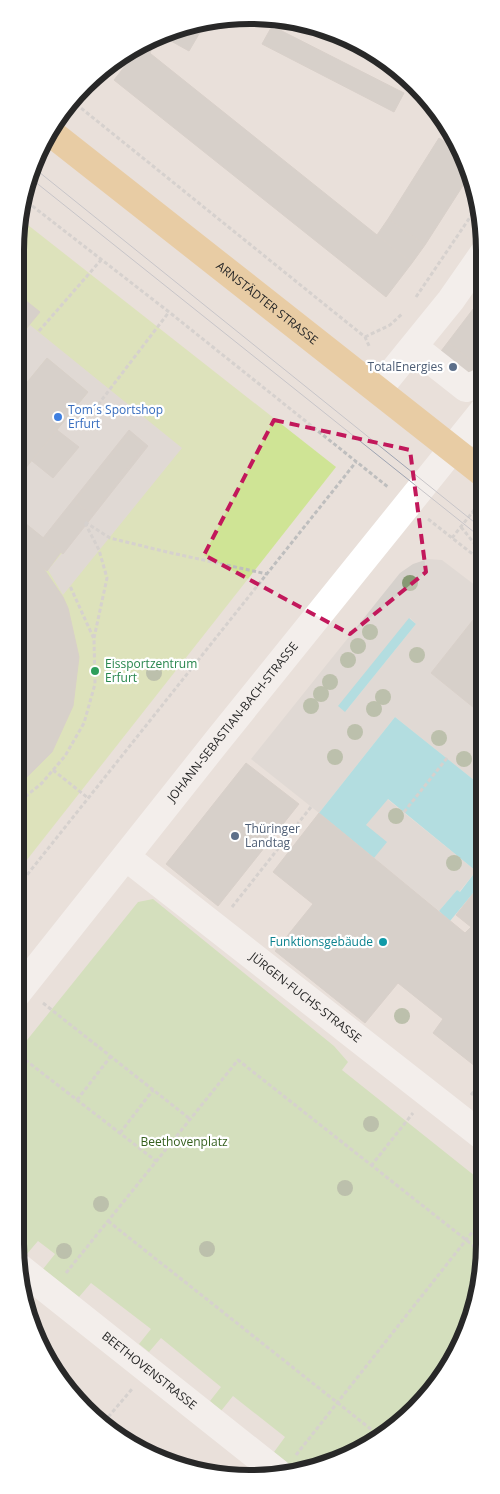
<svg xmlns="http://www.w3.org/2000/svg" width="500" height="1494" viewBox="0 0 500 1494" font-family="'Open Sans',sans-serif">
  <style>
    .green { fill: #bd9 }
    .pitch { fill: #cfe495 }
    .plaza { fill: #d6d1cc; fill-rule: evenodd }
    .water { fill: #72d9e6 }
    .building { fill: #c2bcb6; stroke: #c4bcb4 }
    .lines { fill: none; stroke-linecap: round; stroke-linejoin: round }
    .path { stroke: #bebebe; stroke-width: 3; stroke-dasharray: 4 2.5; stroke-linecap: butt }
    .minor { stroke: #fff; stroke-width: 28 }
    .major { stroke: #e7b462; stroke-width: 28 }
    .tram { stroke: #9da3b1; stroke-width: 1 }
    .tree { fill: #869973 }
    .marked { fill: none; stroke: #c2185b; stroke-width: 4; stroke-dasharray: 10 6; stroke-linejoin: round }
    .service-dot { fill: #5c6f8a; stroke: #fff; stroke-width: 2 }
    .shop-dot { fill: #3f7fe0; stroke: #fff; stroke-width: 2 }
    .leisure-dot { fill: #2e9e5b; stroke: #fff; stroke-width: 2 }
    .culture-dot { fill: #0f9aa8; stroke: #fff; stroke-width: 2 }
    .labels { text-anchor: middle; stroke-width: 4.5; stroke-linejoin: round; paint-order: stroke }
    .street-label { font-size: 12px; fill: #282828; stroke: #fff }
    .service-label { font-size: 12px; fill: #4e5e75; stroke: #fff; text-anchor: end }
    .shop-label { font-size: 12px; fill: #366cbe; stroke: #fff; text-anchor: start }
    .leisure-label { font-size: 12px; fill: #27864d; stroke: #fff; text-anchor: start }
    .culture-label { font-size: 12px; fill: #0d838f; stroke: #fff; text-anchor: end }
    .park-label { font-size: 12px; fill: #355f1e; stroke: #fff }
    .rim { fill: none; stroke: #282828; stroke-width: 6 }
  </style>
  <rect width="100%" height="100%" fill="#e9e0da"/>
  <polygon class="green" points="153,899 334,1046 348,1062 342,1070 485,1184 485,1244 477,1305 445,1375 381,1439 322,1466 318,1463 311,1471 299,1472 274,1452 285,1437 233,1396 221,1411 210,1401 221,1387 161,1338 149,1352 139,1344 151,1329 91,1283 79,1297 43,1269 55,1254 38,1241 26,1255 15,1245 15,1242 24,1230 15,1222 15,1055 138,902"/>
  <polygon class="pitch" points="19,218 336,467 15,875 15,250"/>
  <g class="plaza">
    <polygon points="30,325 182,448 63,595 48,570 62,553 15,515 15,481 88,392 47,358 15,397 15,344"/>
    <path d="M428 559 442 560 484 592V606L431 673 484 716V788L395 717 319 813 251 759 400 573 413 564ZM410 618 416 624 345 712Z"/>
    <polygon points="387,799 476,871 459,892 457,890 439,911 374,858 366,825"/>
  </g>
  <g class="water">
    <polygon points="409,618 416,624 345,712 338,706"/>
    <polygon points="395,717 484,788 484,880 450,921 439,911 457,890 460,892 476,871 388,799 366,825 387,842 374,858 319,813"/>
  </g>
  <g class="building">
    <polygon points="206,22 189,51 162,36"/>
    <polygon points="272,26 404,93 394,112 262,44"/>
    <polygon points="157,38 150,53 141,46 142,43"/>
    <polygon points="141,46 412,263 386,297 114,80"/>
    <polygon points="421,90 427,95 431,102 418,96"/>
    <polygon points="439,138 463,154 467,160 471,173 425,245 388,219"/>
    <polygon points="388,219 425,245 412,263 377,235"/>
    <polygon points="15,292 40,312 15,342"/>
    <polygon points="483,296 483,356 476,365 448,342"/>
    <polygon points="448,342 476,365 463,382 435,359"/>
    <polygon points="47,358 88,392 15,481 15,397"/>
    <polygon points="57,430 79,447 53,478 32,461"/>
    <polygon points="129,430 148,446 63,554 43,538"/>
    <polygon points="129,434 145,446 91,514 75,502"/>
    <polygon points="15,515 61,552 47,571 15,541"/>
    <polygon points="15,541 42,566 63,597 68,608 79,657 73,706 52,752 15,789"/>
    <polygon points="473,620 484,629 484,716 431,673"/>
    <polygon points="246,763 299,804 218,906 166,864"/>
    <polygon points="319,813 465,933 471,927 456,915 484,880 485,1074 433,1033 443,1019 398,983 365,1023 275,951 313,904 273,872"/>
  </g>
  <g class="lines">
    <g class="path">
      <polyline points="71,100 365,337 370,348"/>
      <polyline points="76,104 84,89"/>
      <polyline points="22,198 169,312 388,487"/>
      <polyline points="416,297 479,204"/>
      <polyline points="39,331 101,260"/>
      <polyline points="365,337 390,325 403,313"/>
      <polyline points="94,410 169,312"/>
      <polyline points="472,512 484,519"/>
      <polyline points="428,519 484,563"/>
      <polyline points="85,522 110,538 167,552 267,574"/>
      <polyline points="85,523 99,550 107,578 94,638"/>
      <polyline points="461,527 474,543"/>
      <polyline points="452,538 482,500"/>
      <polyline points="53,770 88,798"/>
      <polyline points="15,805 42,783 65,756 84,723 95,684 94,639 70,586"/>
      <polyline points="404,812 447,758"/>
      <polyline points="15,890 356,462"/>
      <polyline points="232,907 311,807"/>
      <polyline points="43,1003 190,1119"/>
      <polyline points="15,1052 156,1161"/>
      <polyline points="471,1095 485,1078"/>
      <polyline points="77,1100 111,1056"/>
      <polyline points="120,1133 153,1090"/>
      <polyline points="371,1166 413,1113"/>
      <polyline points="108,1221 382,1438"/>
      <polyline points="66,1273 238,1060 484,1254"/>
      <polyline points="104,1422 132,1389"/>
      <polyline points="296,1455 485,1216"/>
    </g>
    <g class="minor">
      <polyline points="414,347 466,388 483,382"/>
      <polyline points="378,390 451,300 483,254"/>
      <path id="s1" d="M126 857 485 1138"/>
      <path id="s2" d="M15 996 218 740 483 411"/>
      <path id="s3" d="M20 1268 278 1473"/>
    </g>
    <path class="major" id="s4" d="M51 133 484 474"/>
    <g class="tram">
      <polyline points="34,168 484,530"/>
      <polyline points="29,177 484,540"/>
    </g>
  </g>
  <g class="tree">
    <circle cx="410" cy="583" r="8"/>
    <circle cx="370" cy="632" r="8"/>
    <circle cx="358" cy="646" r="8"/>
    <circle cx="417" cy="655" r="8"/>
    <circle cx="348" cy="660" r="8"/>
    <circle cx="154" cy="673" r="8"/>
    <circle cx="330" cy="682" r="8"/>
    <circle cx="321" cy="694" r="8"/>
    <circle cx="383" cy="697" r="8"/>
    <circle cx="311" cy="706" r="8"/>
    <circle cx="374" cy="709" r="8"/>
    <circle cx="355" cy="732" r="8"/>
    <circle cx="439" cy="738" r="8"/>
    <circle cx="335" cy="757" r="8"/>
    <circle cx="464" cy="759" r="8"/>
    <circle cx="396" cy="816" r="8"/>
    <circle cx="454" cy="863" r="8"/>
    <circle cx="402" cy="1016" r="8"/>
    <circle cx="371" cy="1124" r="8"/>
    <circle cx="345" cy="1188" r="8"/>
    <circle cx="101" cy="1204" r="8"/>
    <circle cx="207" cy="1249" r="8"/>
    <circle cx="64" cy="1251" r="8"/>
  </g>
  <path d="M0 0H500V1494H0ZM274 420 410 450 426 572 350 634 204 555Z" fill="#e9e0da" fill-opacity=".55" fill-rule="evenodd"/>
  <path class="marked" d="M274 420 410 450 426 572 350 634 204 555Z"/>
  <g class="service-dot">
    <circle cx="453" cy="367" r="5"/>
    <circle cx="235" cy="836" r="5"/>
  </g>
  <circle class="shop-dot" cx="58" cy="417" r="5"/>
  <circle class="leisure-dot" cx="95" cy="671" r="5"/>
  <circle class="culture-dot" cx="383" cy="942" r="5"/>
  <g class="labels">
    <g class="street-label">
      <text dy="4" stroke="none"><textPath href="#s4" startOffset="275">ARNSTÄDTER STRASSE</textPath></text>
      <text dy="4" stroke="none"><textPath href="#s2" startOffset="350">JOHANN-SEBASTIAN-BACH-STRASSE</textPath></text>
      <text dy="4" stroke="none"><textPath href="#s1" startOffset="228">JÜRGEN-FUCHS-STRASSE</textPath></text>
      <text dy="4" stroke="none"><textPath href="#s3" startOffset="165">BEETHOVENSTRASSE</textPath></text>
    </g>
    <g class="service-label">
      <text x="443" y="371">TotalEnergies</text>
      <text x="245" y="833" text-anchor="start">Thüringer<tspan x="245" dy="14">Landtag</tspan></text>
    </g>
    <g class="shop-label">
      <text x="68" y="414">Tom´s Sportshop<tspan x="68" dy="14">Erfurt</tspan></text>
    </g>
    <g class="leisure-label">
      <text x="105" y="668">Eissportzentrum<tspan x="105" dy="14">Erfurt</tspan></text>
    </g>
    <g class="culture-label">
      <text x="373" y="946">Funktionsgebäude</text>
    </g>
    <g class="park-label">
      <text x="184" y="1146">Beethovenplatz</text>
    </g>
  </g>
  <path d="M0 0H500V1494H0ZM250 24H250A226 226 0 0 1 476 250V1244A226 226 0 0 1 250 1470H250A226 226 0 0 1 24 1244V250A226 226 0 0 1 250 24Z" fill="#fff" fill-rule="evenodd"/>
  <path class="rim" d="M250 24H250A226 226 0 0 1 476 250V1244A226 226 0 0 1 250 1470H250A226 226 0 0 1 24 1244V250A226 226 0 0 1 250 24Z"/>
</svg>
